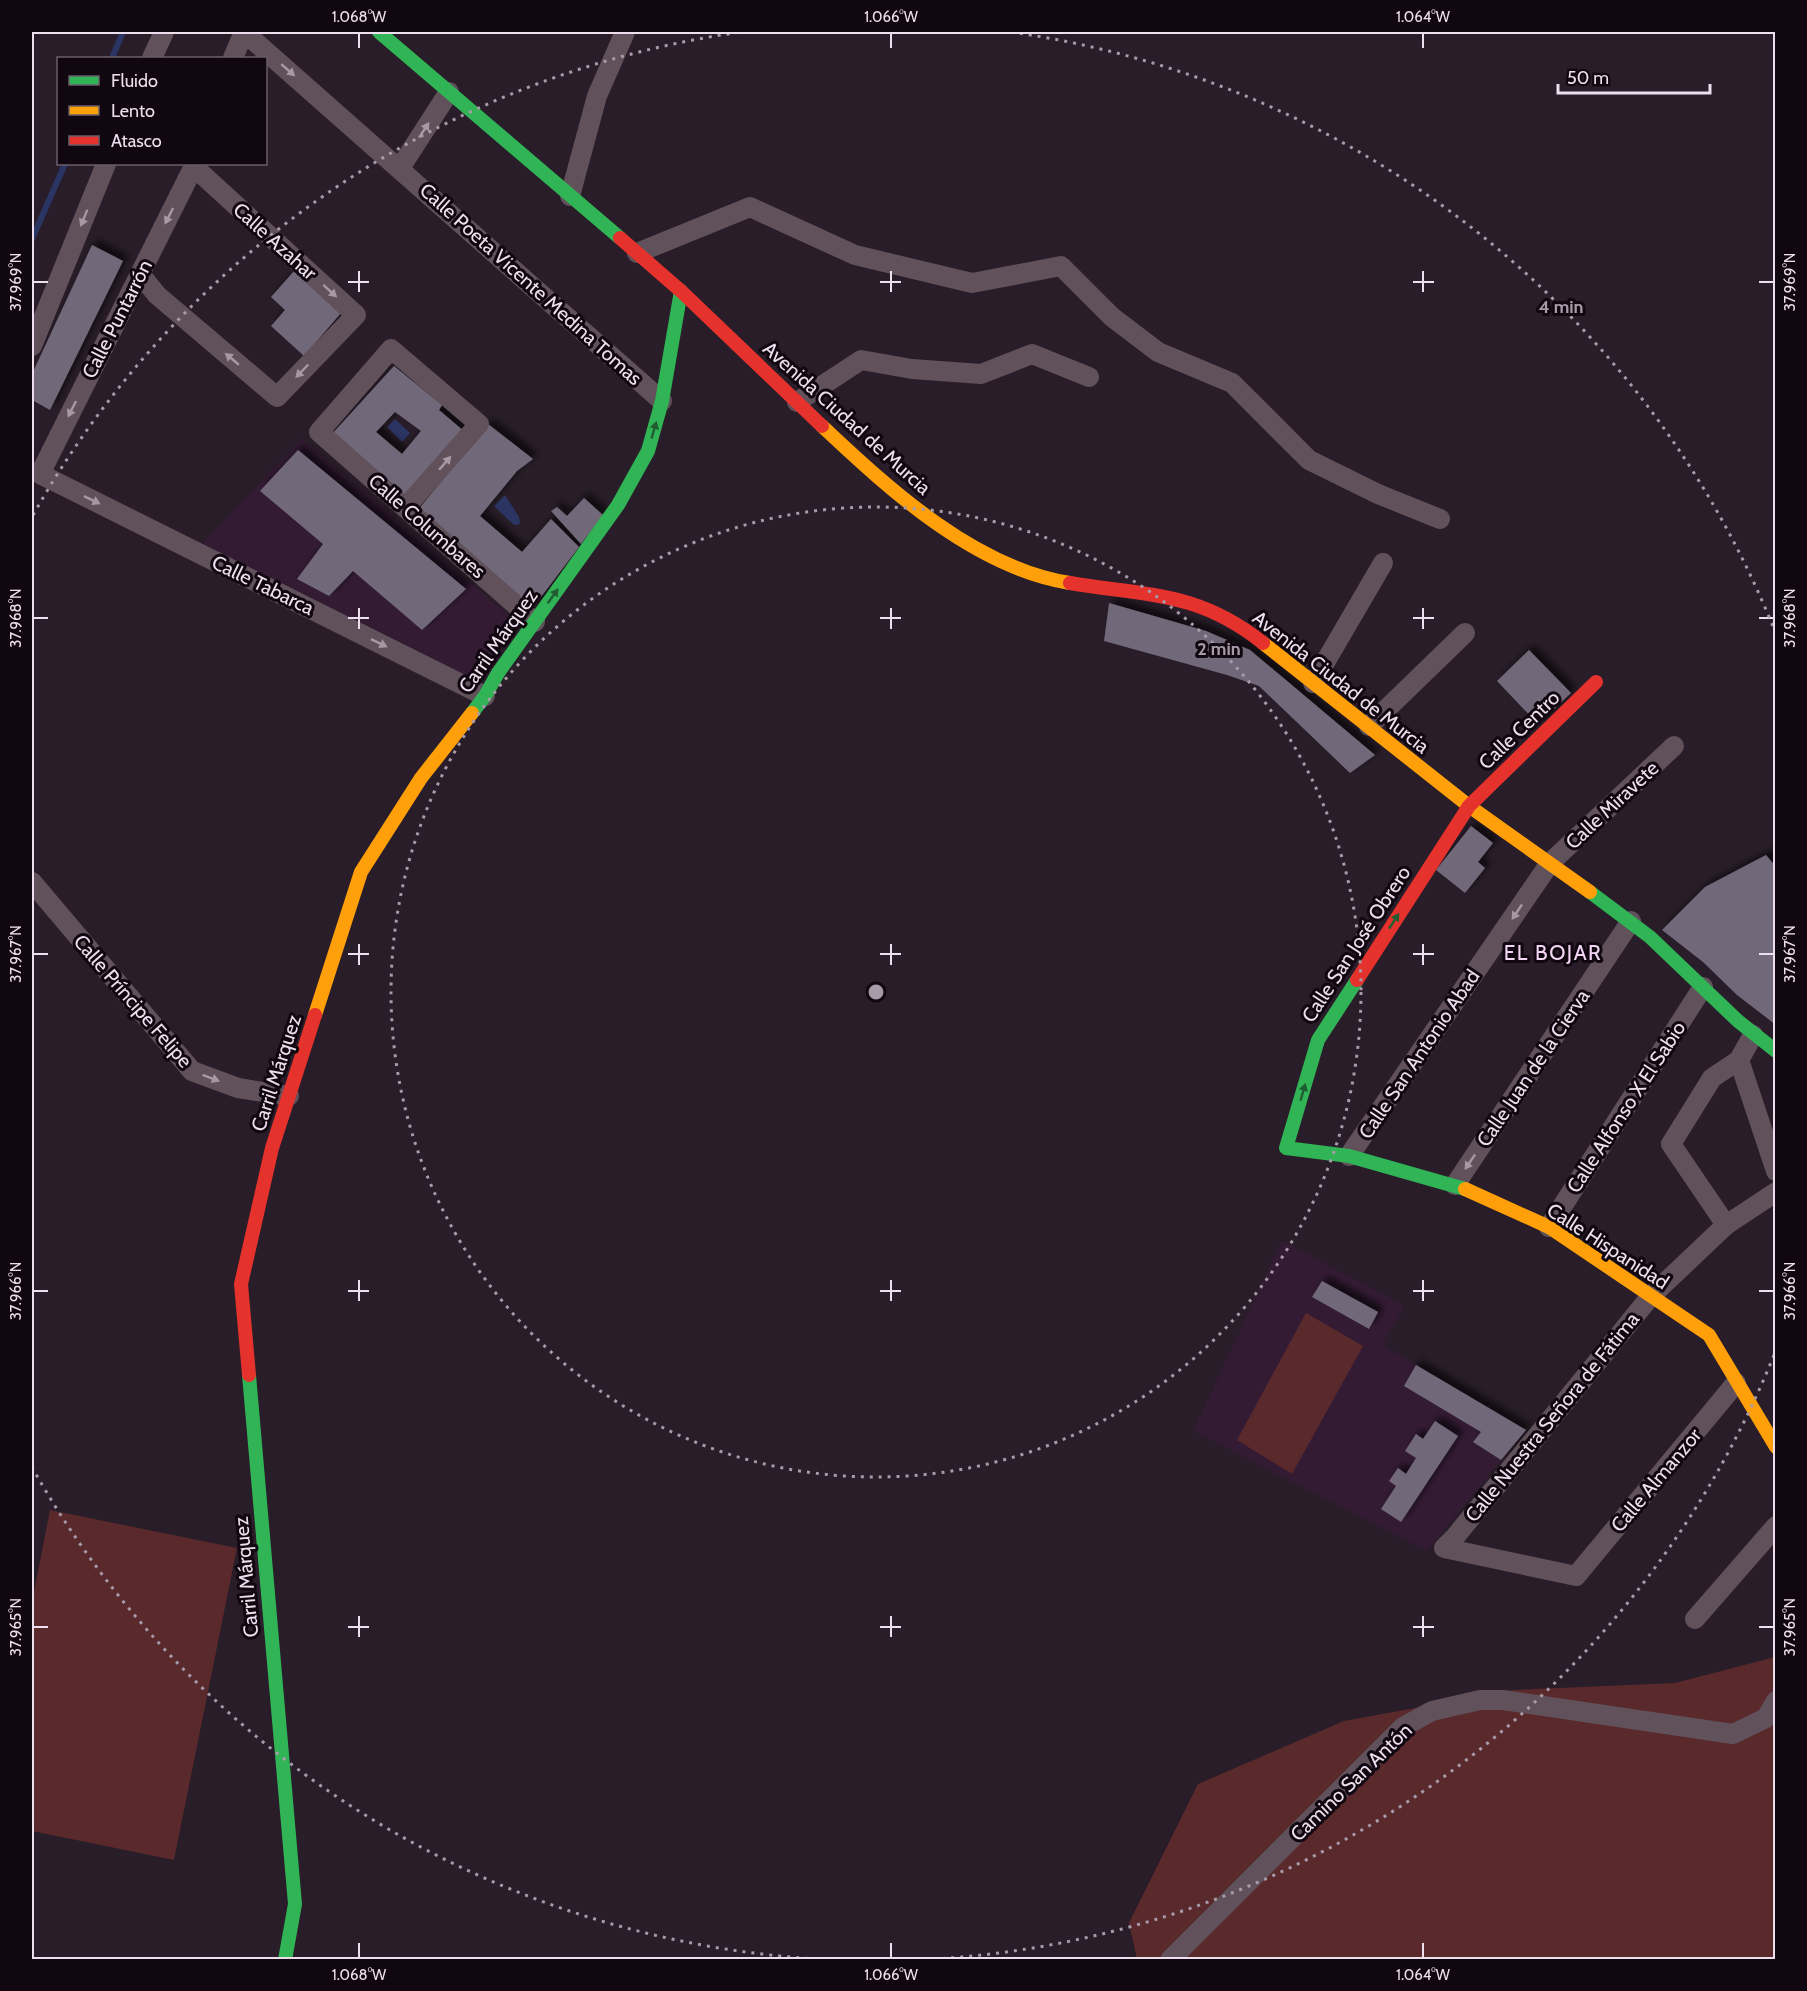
<svg xmlns="http://www.w3.org/2000/svg" width="1807" height="1991" viewBox="0 0 1807 1991" font-family="Cabin,sans-serif">
  <style>
    .built { fill: #331b34 }
    .green { fill: #5a292c }
    .water { fill: #2b3563 }
    .lines { fill: none; stroke-linecap: round; stroke-linejoin: round }
    .stream { stroke: #2b3563; stroke-width: 6 }
    .building { fill: #716979; fill-rule: evenodd; filter: url(#shadow) }
    .street { stroke: #60515a; stroke-width: 20 }
    .fast { stroke: #30b455; stroke-width: 14 }
    .slow { stroke: #ff9f0a; stroke-width: 14 }
    .jam { stroke: #e5322d; stroke-width: 14 }
    .oneway { fill: #a698a4 }
    .oneway2 { fill: #205e32 }
    .ticks { fill: none; stroke: #eddfee; stroke-width: 2 }
    .ring { fill: none; stroke: #a89ba9; stroke-width: 3; stroke-dasharray: 3 6 }
    .labels { text-anchor: middle; stroke-width: 6; stroke-linejoin: round; paint-order: stroke }
    .street-label { font-size: 20px; fill: #eddfee; stroke: #100710 }
    .neighbourhood-label { font-size: 21px; letter-spacing: 1.5px; fill: #f2d6f3; stroke: #100710 }
    .centre { fill: #a89ba9; stroke: #100710; stroke-width: 3 }
    .ring-label { font-size: 18px; text-anchor: middle; font-weight: bold; fill: #a89ba9; stroke: #100710; stroke-width: 6; stroke-linejoin: round; paint-order: stroke }
    .neatline { fill: none; stroke: #eddfee; stroke-width: 2 }
    .ticks-label { font-size: 15px; text-anchor: middle; fill: #eddfee }
  </style>
  <defs>
    <filter id="shadow"><feDropShadow dx="5.5" dy="-5.5" stdDeviation="3" flood-color="#0009"/></filter>
  </defs>
  <rect width="100%" height="100%" fill="#281d28"/>
  <g class="built">
    <polygon points="302,439 520,625 472,683 200,546"/>
    <polygon points="1282,1240 1405,1306 1382,1345 1526,1430 1427,1551 1193,1431"/>
  </g>
  <g class="green">
    <polygon points="1306,1313 1363,1346 1292,1474 1237,1440"/>
    <polygon points="50,1510 237,1548 174,1860 32,1831 32,1602"/>
    <polygon points="1775,1657 1775,1959 1137,1959 1129,1923 1198,1784 1344,1721 1513,1690 1675,1683"/>
  </g>
  <g class="water">
    <polygon points="395,419 410,433 402,442 387,427"/>
    <polygon points="505,495 519,517 520,524 514,525 494,506"/>
  </g>
  <g class="lines">
    <g class="stream">
      <polyline points="112,58 123,32"/>
      <polyline points="32,239 65,164"/>
    </g>
  </g>
  <g class="building">
    <polygon points="92,245 123,261 50,410 32,400 32,374"/>
    <polygon points="295,270 341,313 304,356 271,326 285,310 271,297"/>
    <path d="M394 366 442 405 439 410 465 432 405 499 332 434ZM395 412 421 431 402 454 376 432Z"/>
    <polygon points="488,424 533,459 517,471 480,516 522,552 551,519 579,547 531,610 418,510"/>
    <polygon points="298,450 466,589 422,630 353,571 329,596 297,579 323,544 260,491"/>
    <polygon points="584,498 603,515 581,544 551,511 557,507 567,516"/>
    <polygon points="1109,603 1206,631 1250,650 1375,755 1350,773 1259,686 1227,675 1104,641"/>
    <polygon points="1529,650 1571,693 1538,724 1497,681"/>
    <polygon points="1471,826 1493,843 1478,862 1485,868 1465,893 1436,870"/>
    <polygon points="1766,855 1776,867 1776,1025 1737,995 1703,962 1662,930 1705,887"/>
    <polygon points="1322,1281 1378,1312 1369,1329 1312,1297"/>
    <polygon points="1416,1365 1526,1430 1501,1460 1473,1442 1481,1432 1404,1386"/>
    <polygon points="1435,1421 1458,1436 1401,1522 1381,1509 1396,1486 1389,1481 1398,1468 1406,1474 1416,1458 1405,1451 1416,1434 1423,1439"/>
  </g>
  <g class="lines">
    <g class="street">
      <polyline points="152,58 164,32"/>
      <polyline points="233,58 244,32 662,401"/>
      <polyline points="195,164 40,474 485,696"/>
      <polyline points="400,168 449,92"/>
      <polyline points="570,196 597,96 625,32"/>
      <polyline points="637,253 750,207 855,255 972,283 1061,266 1112,317 1158,352 1232,383 1309,460 1378,494 1440,519"/>
      <polyline points="140,274 157,295 277,397 356,315 194,167"/>
      <polyline points="32,346 106,164"/>
      <polyline points="797,402 861,360 912,369 981,374 1032,354 1089,377"/>
      <polyline points="406,507 479,424 391,349 319,432 535,622"/>
      <polyline points="1313,683 1383,563"/>
      <polyline points="1369,726 1465,633"/>
      <polyline points="32,882 192,1071 238,1088 289,1096"/>
      <polyline points="1739,1060 1776,1171"/>
      <polyline points="1349,1156 1550,863 1674,746"/>
      <polyline points="1455,1185 1631,921"/>
      <polyline points="1726,1225 1671,1144 1712,1078 1739,1060 1753,1035"/>
      <polyline points="1549,1227 1703,987"/>
      <polyline points="1736,1383 1576,1576 1444,1548 1455,1537 1650,1297 1726,1225 1776,1192"/>
      <polyline points="1695,1619 1776,1526"/>
      <polyline points="1170,1960 1403,1727 1432,1711 1480,1700 1503,1700 1733,1734 1766,1718 1776,1701"/>
    </g>
    <g class="fast">
      <polyline points="379,32 620,238"/>
      <polyline points="472,713 485,696 498,673 618,505 648,451 662,401 681,291"/>
      <polyline points="1590,892 1650,937 1738,1021 1776,1051"/>
      <polyline points="1357,980 1318,1040 1286,1148 1349,1156 1465,1189"/>
      <polyline points="249,1375 295,1904 285,1960"/>
    </g>
    <g class="slow">
      <path d="M822 426C890 490 975 568 1070 583"/>
      <polyline points="1263,643 1469,806 1590,892"/>
      <polyline points="315,1015 361,872 421,778 472,713"/>
      <polyline points="1465,1189 1549,1227 1709,1335 1776,1447"/>
    </g>
    <g class="jam">
      <polyline points="620,238 682,292 822,426"/>
      <path d="M1070 583C1147 596 1198 591 1263 643"/>
      <polyline points="1357,980 1469,806 1596,682"/>
      <polyline points="249,1375 241,1284 272,1148 315,1015"/>
    </g>
  </g>
  <defs><path id="oneway-solid" d="M-6-.8H1V-3.2L6.5 0L1 3.2V.8H-6Z" transform="scale(1.5)"/></defs>
  <g class="oneway">
    <use href="#oneway-solid" transform="translate(288 70) rotate(41)"/>
    <use href="#oneway-solid" transform="translate(424 130) rotate(-57)"/>
    <use href="#oneway-solid" transform="translate(169 216) rotate(117)"/>
    <use href="#oneway-solid" transform="translate(84 218) rotate(112)"/>
    <use href="#oneway-solid" transform="translate(330 291) rotate(42)"/>
    <use href="#oneway-solid" transform="translate(232 359) rotate(-140)"/>
    <use href="#oneway-solid" transform="translate(302 371) rotate(134)"/>
    <use href="#oneway-solid" transform="translate(72 409) rotate(117)"/>
    <use href="#oneway-solid" transform="translate(445 463) rotate(-49)"/>
    <use href="#oneway-solid" transform="translate(92 500) rotate(26)"/>
    <use href="#oneway-solid" transform="translate(379 643) rotate(26)"/>
    <use href="#oneway-solid" transform="translate(1517 912) rotate(124)"/>
    <use href="#oneway-solid" transform="translate(211 1078) rotate(21)"/>
    <use href="#oneway-solid" transform="translate(1470 1162) rotate(124)"/>
  </g>
  <g class="oneway2">
    <use href="#oneway-solid" transform="translate(654 430) rotate(-74)"/>
    <use href="#oneway-solid" transform="translate(553 596) rotate(-54)"/>
    <use href="#oneway-solid" transform="translate(1394 921) rotate(-57)"/>
    <use href="#oneway-solid" transform="translate(1303 1092) rotate(-74)"/>
  </g>
  <path class="ticks" d="M359 33V48M891 33V48M1423 33V48M359 271V292M891 271V292M1423 271V292M33 282H48M348 282H369M880 282H901M1413 282H1434M1759 282H1774M359 608V629M891 608V629M1423 608V629M33 618H48M348 618H369M880 618H901M1413 618H1434M1759 618H1774M359 944V965M891 944V965M1423 944V965M33 954H48M348 954H369M880 954H901M1413 954H1434M1759 954H1774M359 1280V1301M891 1280V1301M1423 1280V1301M33 1291H48M348 1291H369M880 1291H901M1413 1291H1434M1759 1291H1774M359 1616V1637M891 1616V1637M1423 1616V1637M33 1627H48M348 1627H369M880 1627H901M1413 1627H1434M1759 1627H1774M359 1943V1958M891 1943V1958M1423 1943V1958"/>
  <g class="ring">
    <circle cx="876" cy="992" r="485"/>
    <path d="M1774 1355A969 969 0 0 1 935 1959M817 1959A969 969 0 0 1 33 1469M33 515A969 969 0 0 1 741 32M1011 32A969 969 0 0 1 1774 629"/>
  </g>
  <g class="labels">
    <g class="street-label">
      <text transform="translate(275 241) rotate(42)" y="7">Calle Azahar</text>
      <text transform="translate(531 284) rotate(42)" y="7">Calle Poeta Vicente Medina Tomas</text>
      <text transform="translate(117 319) rotate(-63)" y="7">Calle Puntarrón</text>
      <text transform="translate(847 418) rotate(42)" y="7">Avenida Ciudad de Murcia</text>
      <text transform="translate(427 526) rotate(41)" y="7">Calle Columbares</text>
      <text transform="translate(263 585) rotate(26)" y="7">Calle Tabarca</text>
      <text transform="translate(498 641) rotate(-55)" y="7">Carril Márquez</text>
      <text transform="translate(1341 682) rotate(38)" y="7">Avenida Ciudad de Murcia</text>
      <text transform="translate(1519 730) rotate(-44)" y="7">Calle Centro</text>
      <text transform="translate(1612 805) rotate(-43)" y="7">Calle Miravete</text>
      <text transform="translate(1356 944) rotate(-57)" y="7">Calle San José Obrero</text>
      <text transform="translate(133 1001) rotate(49)" y="7">Calle Príncipe Felipe</text>
      <text transform="translate(1419 1054) rotate(-56)" y="7">Calle San Antonio Abad</text>
      <text transform="translate(1533 1068) rotate(-56)" y="7">Calle Juan de la Cierva</text>
      <text transform="translate(276 1073) rotate(-72)" y="7">Carril Márquez</text>
      <text transform="translate(1626 1107) rotate(-57)" y="7">Calle Alfonso X El Sabio</text>
      <text transform="translate(1608 1246) rotate(33)" y="7">Calle Hispanidad</text>
      <text transform="translate(1552 1417) rotate(-51)" y="7">Calle Nuestra Señora de Fátima</text>
      <text transform="translate(1656 1480) rotate(-50)" y="7">Calle Almanzor</text>
      <text transform="translate(246 1577) rotate(-95)" y="7">Carril Márquez</text>
      <text transform="translate(1351 1782) rotate(-44)" y="7">Camino San Antón</text>
    </g>
    <g class="neighbourhood-label">
      <text x="1553" y="960">EL BOJAR</text>
    </g>
  </g>
  <circle cx="876" cy="992" r="9" class="centre"/>
  <g class="ring-label">
    <text x="1561" y="313">4 min</text>
    <text x="1219" y="655">2 min</text>
  </g>
  <rect width="1807" height="1991" fill="none" stroke="#100710" stroke-width="66"/>
  <rect x="57" y="57" width="210" height="108" fill="#100710" stroke="#685d69" stroke-width="1.5"/>
  <rect x="69" y="76" width="30" height="9" fill="#30b455" stroke="#685d69" stroke-width="1.5"/>
  <text x="111" y="87" font-size="18" fill="#eddfee">Fluido</text>
  <rect x="69" y="106" width="30" height="9" fill="#ff9f0a" stroke="#685d69" stroke-width="1.5"/>
  <text x="111" y="117" font-size="18" fill="#eddfee">Lento</text>
  <rect x="69" y="136" width="30" height="9" fill="#e5322d" stroke="#685d69" stroke-width="1.5"/>
  <text x="111" y="147" font-size="18" fill="#eddfee">Atasco</text>
  <path d="M1558 84v9h152v-9" fill="none" stroke="#eddfee" stroke-width="3"/>
  <text x="1567" y="84" font-size="18" fill="#eddfee" stroke="#100710" stroke-width="4.5" paint-order="stroke">50 m</text>
  <rect x="33" y="33" width="1741" height="1925" class="neatline"/>
  <g class="ticks-label">
    <text x="359" y="22">1.068°W</text>
    <text x="891" y="22">1.066°W</text>
    <text x="1423" y="22">1.064°W</text>
    <text transform="translate(16 282) rotate(-90)" y="5">37.969°N</text>
    <text transform="translate(1790 282) rotate(-90)" y="5">37.969°N</text>
    <text transform="translate(16 618) rotate(-90)" y="5">37.968°N</text>
    <text transform="translate(1790 618) rotate(-90)" y="5">37.968°N</text>
    <text transform="translate(16 954) rotate(-90)" y="5">37.967°N</text>
    <text transform="translate(1790 954) rotate(-90)" y="5">37.967°N</text>
    <text transform="translate(16 1291) rotate(-90)" y="5">37.966°N</text>
    <text transform="translate(1790 1291) rotate(-90)" y="5">37.966°N</text>
    <text transform="translate(16 1627) rotate(-90)" y="5">37.965°N</text>
    <text transform="translate(1790 1627) rotate(-90)" y="5">37.965°N</text>
    <text x="359" y="1980">1.068°W</text>
    <text x="891" y="1980">1.066°W</text>
    <text x="1423" y="1980">1.064°W</text>
  </g>
</svg>
